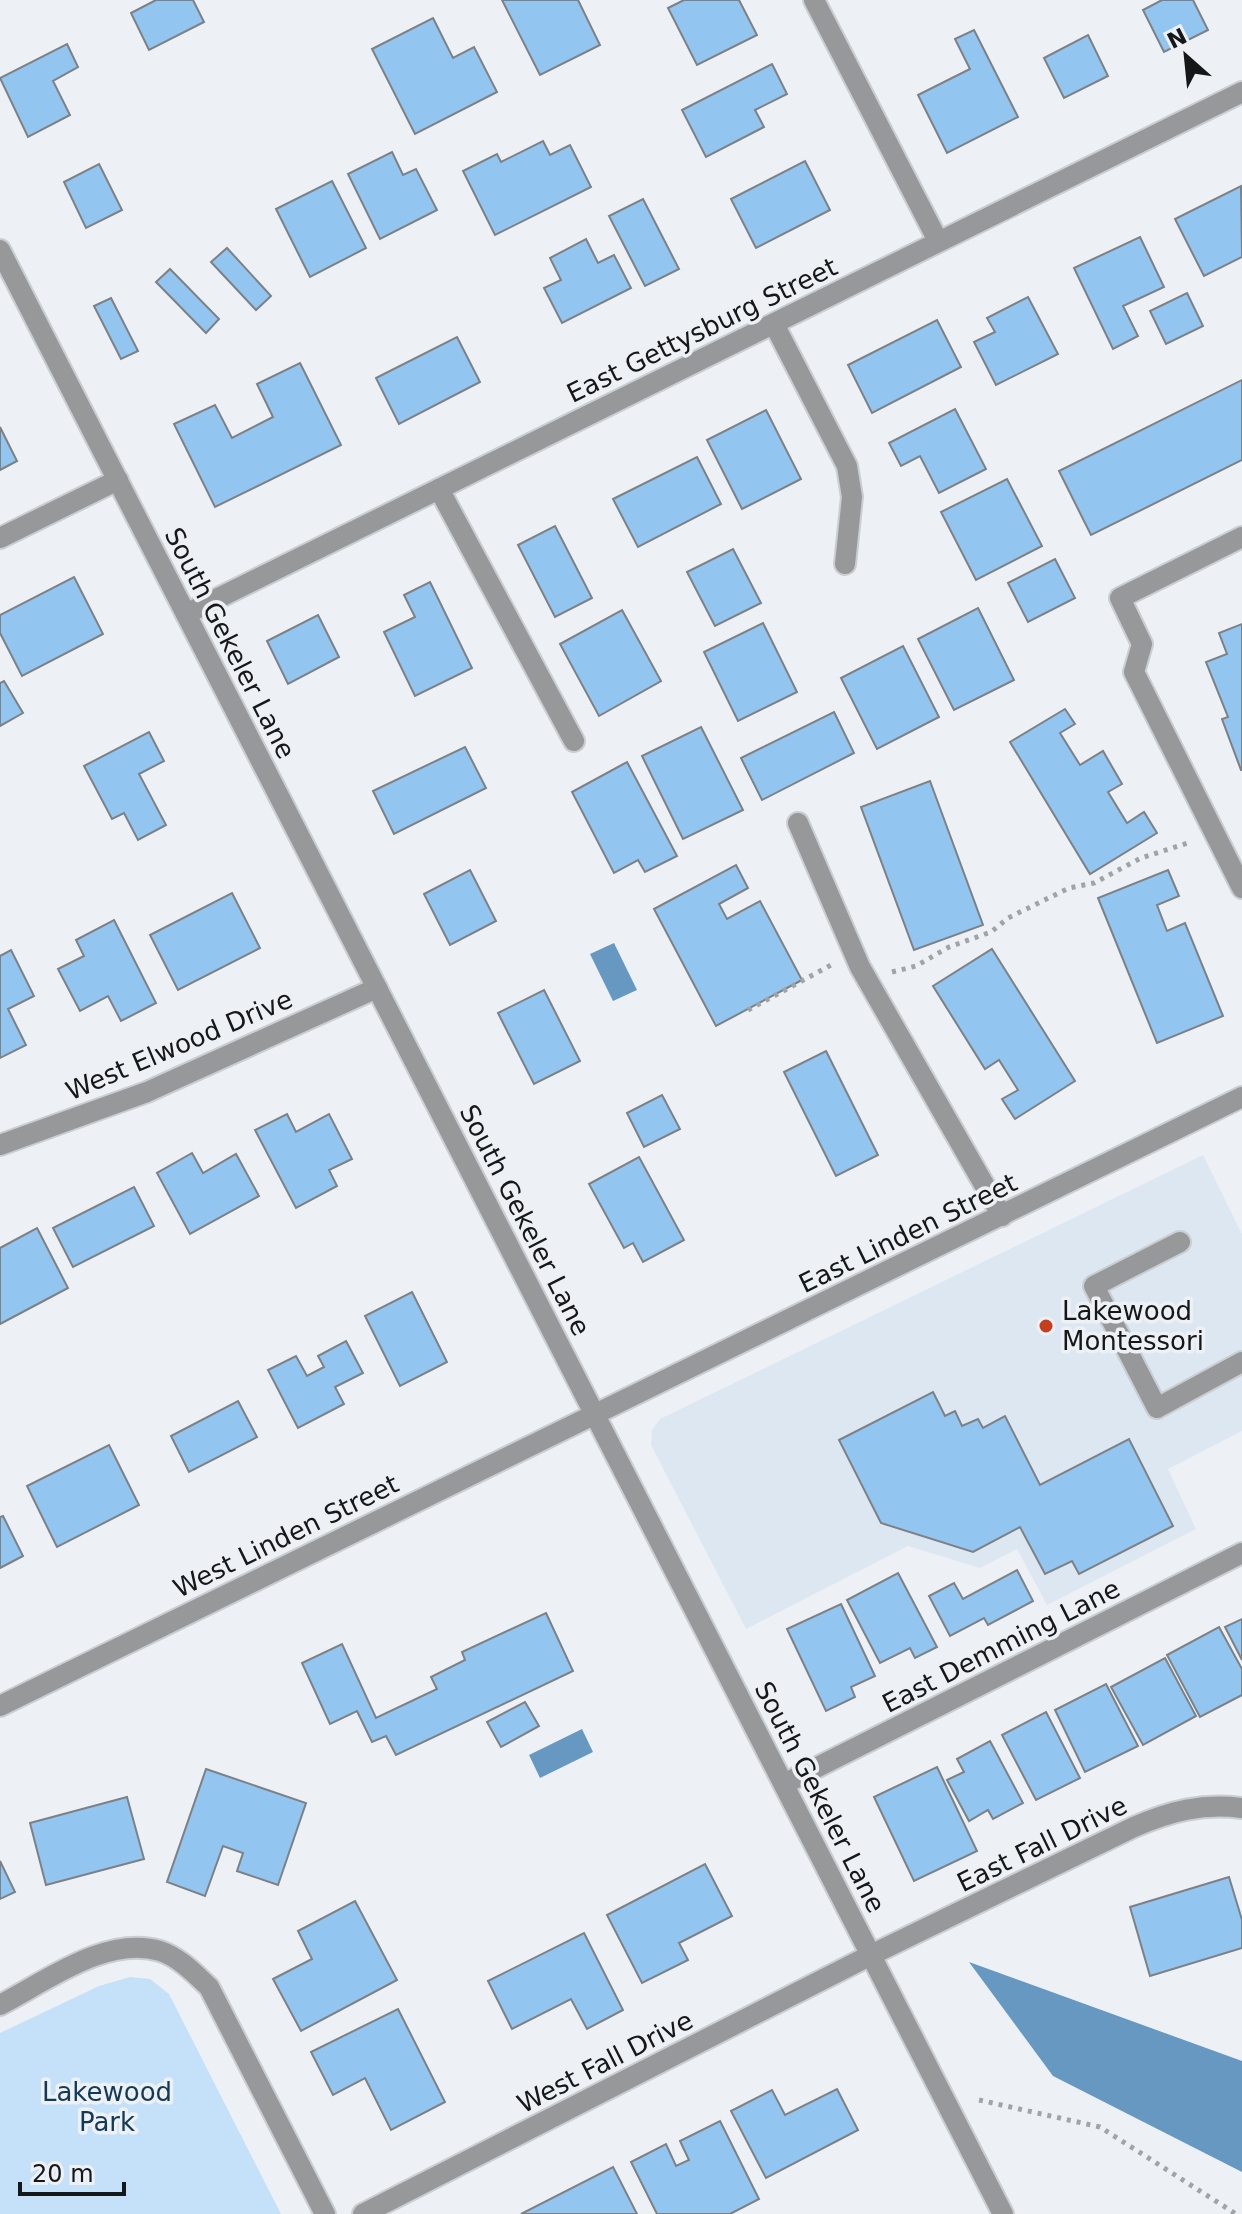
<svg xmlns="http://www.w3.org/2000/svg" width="1242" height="2214" viewBox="0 0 1242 2214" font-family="'DejaVu Sans',sans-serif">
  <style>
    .built { fill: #dde7f1 }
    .green { fill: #c4e1f9 }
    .water { fill: #6698c1 }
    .building { fill: #92c6f1; stroke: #7d8185; stroke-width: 2 }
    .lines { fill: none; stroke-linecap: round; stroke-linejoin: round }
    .minor-casing { stroke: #caced2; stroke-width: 24 }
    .path { stroke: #a1a4a7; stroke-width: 5; stroke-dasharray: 4 6; stroke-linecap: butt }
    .minor { stroke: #97989a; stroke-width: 20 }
    .poi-dot { fill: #c73d1e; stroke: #edf1f5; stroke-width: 3 }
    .labels { text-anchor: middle; stroke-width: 7; stroke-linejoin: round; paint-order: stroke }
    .street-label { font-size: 26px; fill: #151718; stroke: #edf1f5 }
    .poi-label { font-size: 26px; fill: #151718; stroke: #edf1f5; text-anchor: start }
    .park-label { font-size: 26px; fill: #123a57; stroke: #edf1f5 }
  </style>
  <rect width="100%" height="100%" fill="#edf1f5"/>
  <polygon class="built" points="1203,1155 1242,1234 1242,1431 1168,1469 1196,1529 1047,1605 1017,1549 980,1568 908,1546 746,1629 651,1445 652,1430 660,1419"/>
  <polygon class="green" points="130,1977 150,1979 169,1994 281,2214 0,2214 0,2033 99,1986"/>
  <g class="water">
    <polygon points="614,943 637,990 613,1001 590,954"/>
    <polygon points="582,1729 593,1752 540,1778 529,1755"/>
    <polygon points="969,1962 1242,2061 1242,2172 1053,2076"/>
  </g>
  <g class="building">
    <polygon points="156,0 193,0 204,22 149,50 131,13"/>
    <polygon points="502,0 578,0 600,45 540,75"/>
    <polygon points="684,0 739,0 757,35 697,65 668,8"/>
    <polygon points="1162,0 1193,0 1208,30 1164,52 1143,10"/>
    <polygon points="433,18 453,58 474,47 497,92 415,134 372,49"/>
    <polygon points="974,30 1018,117 947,153 918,95 970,69 955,39"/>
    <polygon points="1088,35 1108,76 1064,98 1044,58"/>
    <polygon points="67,44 78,67 53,81 70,115 28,137 0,78"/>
    <polygon points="772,64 787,94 755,110 764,127 706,157 682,110"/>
    <polygon points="543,141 550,155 570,145 591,187 495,235 463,171 497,154 501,162"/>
    <polygon points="392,152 403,175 416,169 437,210 380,239 348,174"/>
    <polygon points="805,161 830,210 756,248 731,199"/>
    <polygon points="99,164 122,210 86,228 64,182"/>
    <polygon points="332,181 366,248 310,277 276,209"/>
    <polygon points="1241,186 1242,257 1204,276 1175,219"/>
    <polygon points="643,199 679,269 645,286 609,216"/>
    <polygon points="1140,237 1164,287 1123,306 1138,336 1113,349 1074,268"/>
    <polygon points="586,239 598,263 614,255 631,288 562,323 544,288 561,280 550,258"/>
    <polygon points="227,248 271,296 256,310 211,262"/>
    <polygon points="170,269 219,319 206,333 156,282"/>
    <polygon points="1187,293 1203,326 1166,344 1150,311"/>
    <polygon points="1028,297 1058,354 996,385 974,342 995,332 987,318"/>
    <polygon points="111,298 138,351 121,359 94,306"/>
    <polygon points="937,320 961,367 872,413 848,365"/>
    <polygon points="457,337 480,382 399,424 376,378"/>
    <polygon points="300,363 341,445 215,507 174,424 215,405 232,438 273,417 257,384"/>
    <polygon points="1242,380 1242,460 1091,535 1059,471"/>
    <polygon points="955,409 986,469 939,493 920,456 901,466 889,443"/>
    <polygon points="766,410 801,479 742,509 707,440"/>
    <polygon points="0,427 17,461 0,470"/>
    <polygon points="697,457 721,504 638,547 613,499"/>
    <polygon points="1007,479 1042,546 976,580 941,512"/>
    <polygon points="555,526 592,598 555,617 518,545"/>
    <polygon points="733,549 761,603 715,626 687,572"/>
    <polygon points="1055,559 1075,598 1028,622 1008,583"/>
    <polygon points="74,577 103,634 22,676 0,633 0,615"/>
    <polygon points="430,582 472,668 415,696 384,632 415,617 404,595"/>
    <polygon points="978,608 1014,680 954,710 918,639"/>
    <polygon points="622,610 661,681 599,716 560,644"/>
    <polygon points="318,615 339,657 288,684 267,641"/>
    <polygon points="763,623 797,692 738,721 704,652"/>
    <polygon points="1242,624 1242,770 1241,770 1222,719 1228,717 1206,662 1227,654 1219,633"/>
    <polygon points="903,646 939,717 877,749 841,678"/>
    <polygon points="4,681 23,713 0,726 0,683"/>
    <polygon points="1065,709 1075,724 1060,733 1080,765 1103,751 1122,784 1108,792 1127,823 1144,812 1157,833 1090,874 1010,742"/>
    <polygon points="834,712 854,753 762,800 741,758"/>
    <polygon points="701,727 743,810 683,839 642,756"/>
    <polygon points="149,732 164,761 139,774 166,825 138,840 124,813 112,819 84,766"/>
    <polygon points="465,747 486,788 394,834 373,791"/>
    <polygon points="627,762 677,856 645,872 638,860 614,873 572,792"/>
    <polygon points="930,781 983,925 914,950 861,807"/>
    <polygon points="736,865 748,888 719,904 727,919 760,901 802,980 716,1026 654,909"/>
    <polygon points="470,870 496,921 450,945 424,894"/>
    <polygon points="1168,870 1179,896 1157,905 1167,931 1185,923 1223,1016 1157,1043 1098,898"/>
    <polygon points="232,893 260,948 178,990 150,935"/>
    <polygon points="114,920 156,1003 121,1021 108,996 80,1011 58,969 84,956 76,940"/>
    <polygon points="992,949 1075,1081 1015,1119 1002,1099 1018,1090 999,1060 985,1069 933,986"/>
    <polygon points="11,950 34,996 8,1009 26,1045 0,1058 0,956"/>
    <polygon points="544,990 580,1061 534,1084 498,1013"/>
    <polygon points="826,1051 878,1155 836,1176 784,1072"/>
    <polygon points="662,1095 680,1129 644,1147 627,1113"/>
    <polygon points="287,1114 296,1132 329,1114 352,1159 329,1170 337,1186 296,1208 255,1130"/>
    <polygon points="192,1153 203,1173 236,1154 259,1196 190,1234 157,1173"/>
    <polygon points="639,1157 684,1240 643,1262 633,1243 624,1248 589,1184"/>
    <polygon points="134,1187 154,1226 73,1267 53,1228"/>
    <polygon points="37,1228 68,1288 0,1324 0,1248"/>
    <polygon points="412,1292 447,1362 400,1386 365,1316"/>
    <polygon points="346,1341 363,1373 335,1387 344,1404 298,1428 268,1370 296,1356 307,1376 324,1367 318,1356"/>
    <polygon points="933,1392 945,1416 955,1411 962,1426 978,1419 983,1428 1005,1416 1040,1485 1129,1439 1173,1526 1079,1574 1072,1561 1045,1574 1020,1527 973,1552 881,1523 839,1440"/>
    <polygon points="238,1401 257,1437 189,1472 171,1436"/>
    <polygon points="109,1445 139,1505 57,1547 27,1486"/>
    <polygon points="3,1516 23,1556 0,1568 0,1517"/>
    <polygon points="1017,1570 1033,1601 988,1625 984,1618 950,1636 929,1596 954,1583 963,1599"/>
    <polygon points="898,1573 937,1647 915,1658 910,1648 880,1663 847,1600"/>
    <polygon points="841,1604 875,1676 851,1687 855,1697 826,1711 787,1629"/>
    <polygon points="546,1613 573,1671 396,1755 386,1736 372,1742 357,1711 330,1724 302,1663 342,1644 376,1718 437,1689 431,1677 465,1660 462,1652"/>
    <polygon points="1242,1619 1242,1660 1225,1627"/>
    <polygon points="1219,1627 1242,1669 1242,1695 1200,1717 1167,1655"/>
    <polygon points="1165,1658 1196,1716 1143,1745 1111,1687"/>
    <polygon points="1106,1684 1138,1746 1085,1772 1055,1710"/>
    <polygon points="525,1702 539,1726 501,1747 487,1722"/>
    <polygon points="1046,1712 1080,1778 1036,1800 1002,1735"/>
    <polygon points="990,1741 1023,1803 993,1819 988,1810 969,1821 947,1780 964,1772 957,1759"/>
    <polygon points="937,1767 977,1851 914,1881 874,1797"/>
    <polygon points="206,1769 306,1803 278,1885 237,1871 243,1853 223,1846 205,1896 167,1882"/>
    <polygon points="127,1797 144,1859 46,1885 30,1823"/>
    <polygon points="0,1861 15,1892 0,1899"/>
    <polygon points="705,1864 732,1916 679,1943 688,1960 642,1983 607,1915"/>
    <polygon points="1229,1877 1242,1920 1242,1948 1150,1976 1130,1907"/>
    <polygon points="355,1901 397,1980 301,2031 273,1979 312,1959 298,1931"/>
    <polygon points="584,1933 623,2010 587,2029 571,1999 512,2029 488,1981"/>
    <polygon points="398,2009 445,2102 391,2130 365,2078 333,2095 311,2052"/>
    <polygon points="837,2089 858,2130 766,2178 731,2111 772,2090 785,2115"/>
    <polygon points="720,2121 759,2199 730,2214 657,2214 631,2162 666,2144 676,2166 689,2160 680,2141"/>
    <polygon points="613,2167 637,2214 521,2214"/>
  </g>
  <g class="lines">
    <defs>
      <g id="minor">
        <polyline points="814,0 938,241"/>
        <polyline points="0,250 1003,2214"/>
        <polyline points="774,324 847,466 852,497 845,564"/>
        <polyline points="439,489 574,741"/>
        <polyline points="1242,537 1120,598 1142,644 1134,672 1242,888"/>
        <polyline points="0,538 118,480"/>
        <polyline points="186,614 1242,92"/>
        <polyline points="798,823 860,967 1002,1216"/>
        <polyline points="0,1145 147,1092 377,988"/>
        <polyline points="1180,1242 1094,1286 1157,1408 1242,1362"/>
        <polyline points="0,1706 1242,1097"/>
        <polyline points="784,1784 1242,1553"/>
        <path d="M0 2005C45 1982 106 1935 160 1951 179 1957 195 1974 209 1987L325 2214"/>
        <path d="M363 2214 871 1955 1134 1827C1171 1811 1202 1803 1242 1808"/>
      </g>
    </defs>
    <use href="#minor" class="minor-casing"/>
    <g class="path">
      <polyline points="892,972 916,966 949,947 991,932 1008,918 1069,888 1094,883 1141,858 1191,842"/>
      <polyline points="748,1010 833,964"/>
      <polyline points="979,2100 1100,2127 1236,2214"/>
    </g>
    <use href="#minor" class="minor"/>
  </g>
  <circle class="poi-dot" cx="1046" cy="1326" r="8"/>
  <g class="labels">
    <g class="street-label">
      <text transform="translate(702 330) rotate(-26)" y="9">East Gettysburg Street</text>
      <text transform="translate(230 643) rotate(63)" y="9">South Gekeler Lane</text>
      <text transform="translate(179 1045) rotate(-23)" y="9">West Elwood Drive</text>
      <text transform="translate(525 1220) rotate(63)" y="9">South Gekeler Lane</text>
      <text transform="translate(908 1233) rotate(-26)" y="9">East Linden Street</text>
      <text transform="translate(286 1536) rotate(-26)" y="9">West Linden Street</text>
      <text transform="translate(1001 1646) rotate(-27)" y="9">East Demming Lane</text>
      <text transform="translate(820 1797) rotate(63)" y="9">South Gekeler Lane</text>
      <text transform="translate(1042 1844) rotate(-26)" y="9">East Fall Drive</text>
      <text transform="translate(605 2062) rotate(-27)" y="9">West Fall Drive</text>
    </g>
    <g class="poi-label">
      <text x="1062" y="1320">Lakewood<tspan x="1062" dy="30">Montessori</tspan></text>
    </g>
    <g class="park-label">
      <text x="107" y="2101">Lakewood<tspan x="107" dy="30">Park</tspan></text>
    </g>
  </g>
  <g transform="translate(1186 56) rotate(333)" stroke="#edf1f5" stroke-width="6" paint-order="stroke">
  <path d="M0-6L14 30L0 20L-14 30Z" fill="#151718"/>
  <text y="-12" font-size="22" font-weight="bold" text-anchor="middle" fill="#151718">N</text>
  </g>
  <path d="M20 2182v12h104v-12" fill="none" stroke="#151718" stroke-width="4"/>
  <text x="32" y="2182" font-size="24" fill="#151718" stroke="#edf1f5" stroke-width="6" paint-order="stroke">20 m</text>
</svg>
